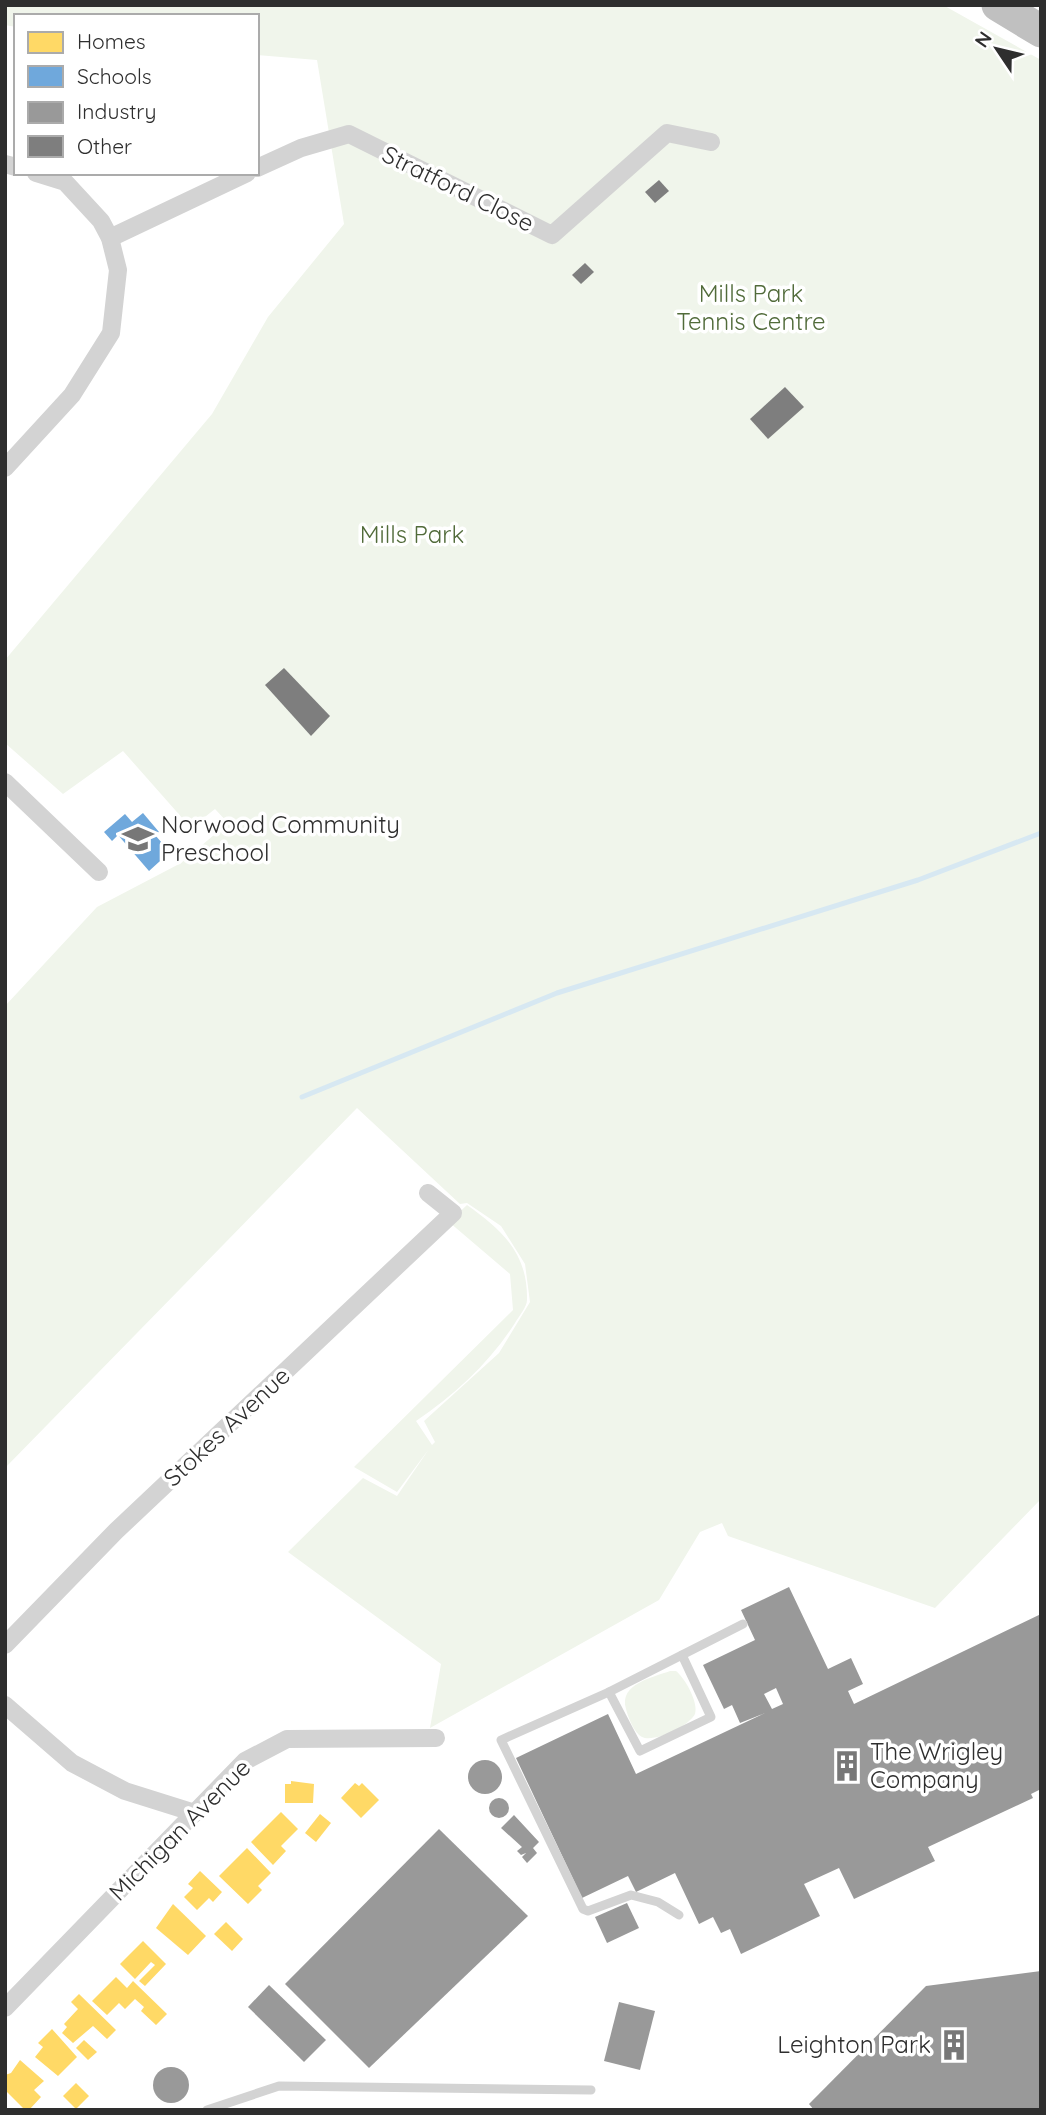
<svg xmlns="http://www.w3.org/2000/svg" width="1046" height="2115" viewBox="0 0 1046 2115" font-family="Quicksand,sans-serif">
  <style>
    .green { fill: #f0f5eb }
    .homes { fill: #ffd966 }
    .schools { fill: #6fa8dc }
    .industry { fill: #999; fill-rule: evenodd }
    .lines { fill: none; stroke-linecap: round; stroke-linejoin: round }
    .stream { stroke: #d7e8f2; stroke-width: 5 }
    .building { fill: #7e7e7e }
    .service { stroke: #d3d3d3; stroke-width: 9 }
    .minor { stroke: #d3d3d3; stroke-width: 18 }
    .motorway { stroke: #c0c0c0; stroke-width: 33 }
    .labels { text-anchor: middle; stroke-width: 7; stroke-linejoin: round; paint-order: stroke }
    .street-label { font-size: 24px; fill: #2e2e2e; stroke: #fff }
    .park-label { font-size: 24px; fill: #516b3a; stroke: #fff }
    .poi-label { font-size: 24px; fill: #2e2e2e; stroke: #fff; text-anchor: start }
  </style>
  <rect width="100%" height="100%" fill="#fff"/>
  <g class="green">
    <path d="M5 5H943L1041 60V1499L935 1608 728 1536 722 1523 700 1532 659 1600 430 1728 441 1664 288 1552 363 1478 397 1496 429 1449 397 1492 354 1467 513 1310 510 1274 449 1222 467 1205C502 1230 528 1253 527 1300 527 1307 519 1316 515 1323 490 1362 455 1395 416 1421L432 1445 435 1442 424 1421 499 1353 530 1302 525 1264 501 1226 467 1203 460 1204 357 1108 5 1468V1006L97 907 181 863 228 823 215 809 191 828 123 751 63 794 5 743V660L212 414 268 317 344 224 317 60 257 55V16H16V27L5 25Z"/>
    <path d="M670 1671H676C685 1678 699 1703 695 1714 689 1726 654 1743 642 1737 634 1733 628 1717 626 1709 618 1684 654 1677 670 1671Z"/>
  </g>
  <g class="homes">
    <polygon points="291,1781 314,1784 313,1803 285,1803 285,1784 291,1784"/>
    <polygon points="355,1783 359,1786 362,1783 379,1800 361,1818 341,1798"/>
    <polygon points="281,1812 298,1829 281,1846 286,1851 273,1865 251,1842"/>
    <polygon points="320,1814 331,1823 316,1842 305,1833"/>
    <polygon points="247,1848 271,1873 258,1886 262,1890 248,1904 219,1876"/>
    <polygon points="200,1871 222,1892 213,1902 209,1898 197,1910 184,1897 193,1888 188,1884"/>
    <polygon points="173,1904 206,1936 188,1955 156,1928"/>
    <polygon points="226,1922 243,1939 232,1951 214,1934"/>
    <polygon points="143,1941 166,1964 145,1986 139,1981 155,1965 151,1962 135,1979 120,1964"/>
    <polygon points="116,1977 127,1988 133,1981 167,2014 156,2025 141,2011 144,2007 135,1999 125,2009 119,2003 107,2015 92,2001"/>
    <polygon points="79,1994 116,2030 107,2039 93,2026 73,2043 62,2033 67,2027 64,2024 78,2009 71,2002"/>
    <polygon points="52,2029 77,2057 58,2076 35,2057 43,2047 38,2043"/>
    <polygon points="84,2040 97,2052 88,2060 76,2048"/>
    <polygon points="20,2060 44,2081 34,2090 41,2097 29,2110 25,2110 5,2090 5,2075 11,2073"/>
    <polygon points="76,2083 89,2096 76,2109 63,2096"/>
  </g>
  <polygon class="schools" points="143,813 159,832 155,835 170,852 149,871 118,835 112,841 104,832 125,814 132,822"/>
  <g class="industry">
    <path d="M789 1587 828 1669 851 1658 863 1684 848 1691 854 1704 1041 1614V1789L1031 1794 1033 1798 928 1847 935 1861 854 1899 839 1868 804 1884 820 1916 741 1954 730 1929 721 1933 713 1917 699 1924 675 1873 636 1892 628 1876 582 1898 516 1758 608 1714 636 1774 765 1713 740 1723 732 1705 724 1709 703 1665 755 1640 741 1610ZM776 1688 783 1704 772 1709 764 1694Z"/>
    <circle cx="485" cy="1777" r="17"/>
    <circle cx="499" cy="1808" r="10"/>
    <polygon points="514,1815 539,1842 533,1848 537,1853 527,1863 522,1857 526,1853 521,1855 517,1851 522,1847 501,1828"/>
    <polygon points="439,1829 528,1916 369,2068 285,1984"/>
    <polygon points="627,1903 639,1928 607,1943 595,1917"/>
    <polygon points="1041,1971 1041,2110 814,2110 809,2104 926,1986"/>
    <polygon points="269,1985 326,2040 304,2062 248,2007"/>
    <polygon points="619,2002 655,2011 640,2070 604,2061"/>
    <circle cx="171" cy="2085" r="18"/>
  </g>
  <g class="lines">
    <polyline class="stream" points="302,1097 557,993 918,880 1041,833"/>
  </g>
  <g class="building">
    <polygon points="659,180 669,191 655,203 645,192"/>
    <polygon points="585,263 594,272 581,284 572,275"/>
    <polygon points="785,387 804,407 768,439 750,419"/>
    <polygon points="284,668 330,716 311,736 265,685"/>
  </g>
  <g class="lines">
    <g class="service">
      <polyline points="609,1692 640,1751 711,1717 682,1655"/>
      <polyline points="679,1915 658,1902 631,1895 588,1911 583,1909 501,1740 609,1692 743,1624"/>
      <polyline points="207,2110 279,2086 591,2090"/>
    </g>
    <g class="minor">
      <polyline points="5,164 16,167"/>
      <polyline points="257,168 301,148 349,134 552,235 667,133 711,142"/>
      <polyline points="110,238 247,173"/>
      <polyline points="5,468 72,395 111,333 118,270 110,238 101,221 65,182 36,173"/>
      <polyline points="5,782 99,872"/>
      <polyline points="5,1645 116,1531 453,1213 428,1193"/>
      <polyline points="5,1705 72,1763 125,1791 195,1813"/>
      <polyline points="5,2008 245,1761 287,1739 436,1738"/>
    </g>
    <polyline class="motorway" points="998,5 1041,31"/>
  </g>
  <defs>
    <symbol id="school-bare" viewBox="-9 -9 18 18"><path d="M0-5L7-2L0 1L-7-2ZM-4 1L0 2.5L4 1V4Q0 6-4 4Z" fill="#777" stroke="#fff" stroke-width="2.5" paint-order="stroke"/></symbol>
    <symbol id="building-bare" viewBox="-9 -9 18 18"><path d="M-4-6H4V6H1V3H-1V6H-4ZM-2.5-4.3h1.7v1.8h-1.7ZM.8-4.3h1.7v1.8H.8ZM-2.5-1h1.7V.8h-1.7ZM.8-1h1.7V.8H.8Z" fill="#777" stroke="#fff" stroke-width="2.5" paint-order="stroke"/></symbol>
  </defs>
  <g fill-rule="evenodd">
    <use href="#school-bare" x="116" y="817" width="44" height="44"/>
    <use href="#building-bare" x="825" y="1744" width="44" height="44"/>
    <use href="#building-bare" x="932" y="2023" width="44" height="44"/>
  </g>
  <g class="labels">
    <g class="street-label">
      <text transform="translate(458 189) rotate(26)" y="8">Stratford Close</text>
      <text transform="translate(227 1427) rotate(-43)" y="8">Stokes Avenue</text>
      <text transform="translate(180 1830) rotate(-45)" y="8">Michigan Avenue</text>
    </g>
    <g class="park-label">
      <text x="751" y="302">Mills Park<tspan x="751" dy="28">Tennis Centre</tspan></text>
      <text x="412" y="543">Mills Park</text>
    </g>
    <g class="poi-label">
      <text x="161" y="833">Norwood Community<tspan x="161" dy="28">Preschool</tspan></text>
      <text x="870" y="1760">The Wrigley<tspan x="870" dy="28">Company</tspan></text>
      <text x="931" y="2053" text-anchor="end">Leighton Park</text>
    </g>
  </g>
  <rect width="1046" height="2115" fill="none" stroke="#2e2e2e" stroke-width="14"/>
  <rect x="14" y="14" width="245" height="161" fill="#ffffff" stroke="#ababab" stroke-width="2"/>
  <rect x="28" y="32" width="35" height="21" fill="#ffd966" stroke="#ababab" stroke-width="2"/>
  <text x="77" y="49" font-size="21" fill="#2e2e2e">Homes</text>
  <rect x="28" y="66" width="35" height="21" fill="#6fa8dc" stroke="#ababab" stroke-width="2"/>
  <text x="77" y="84" font-size="21" fill="#2e2e2e">Schools</text>
  <rect x="28" y="102" width="35" height="21" fill="#999999" stroke="#ababab" stroke-width="2"/>
  <text x="77" y="119" font-size="21" fill="#2e2e2e">Industry</text>
  <rect x="28" y="136" width="35" height="21" fill="#7e7e7e" stroke="#ababab" stroke-width="2"/>
  <text x="77" y="154" font-size="21" fill="#2e2e2e">Other</text>
  <g transform="translate(997 49) rotate(305)" stroke="#ffffff" stroke-width="5" paint-order="stroke">
  <path d="M0-5L12 26L0 18L-12 26Z" fill="#2e2e2e"/>
  <text y="-10" font-size="19" font-weight="bold" text-anchor="middle" fill="#2e2e2e">N</text>
  </g>
</svg>
